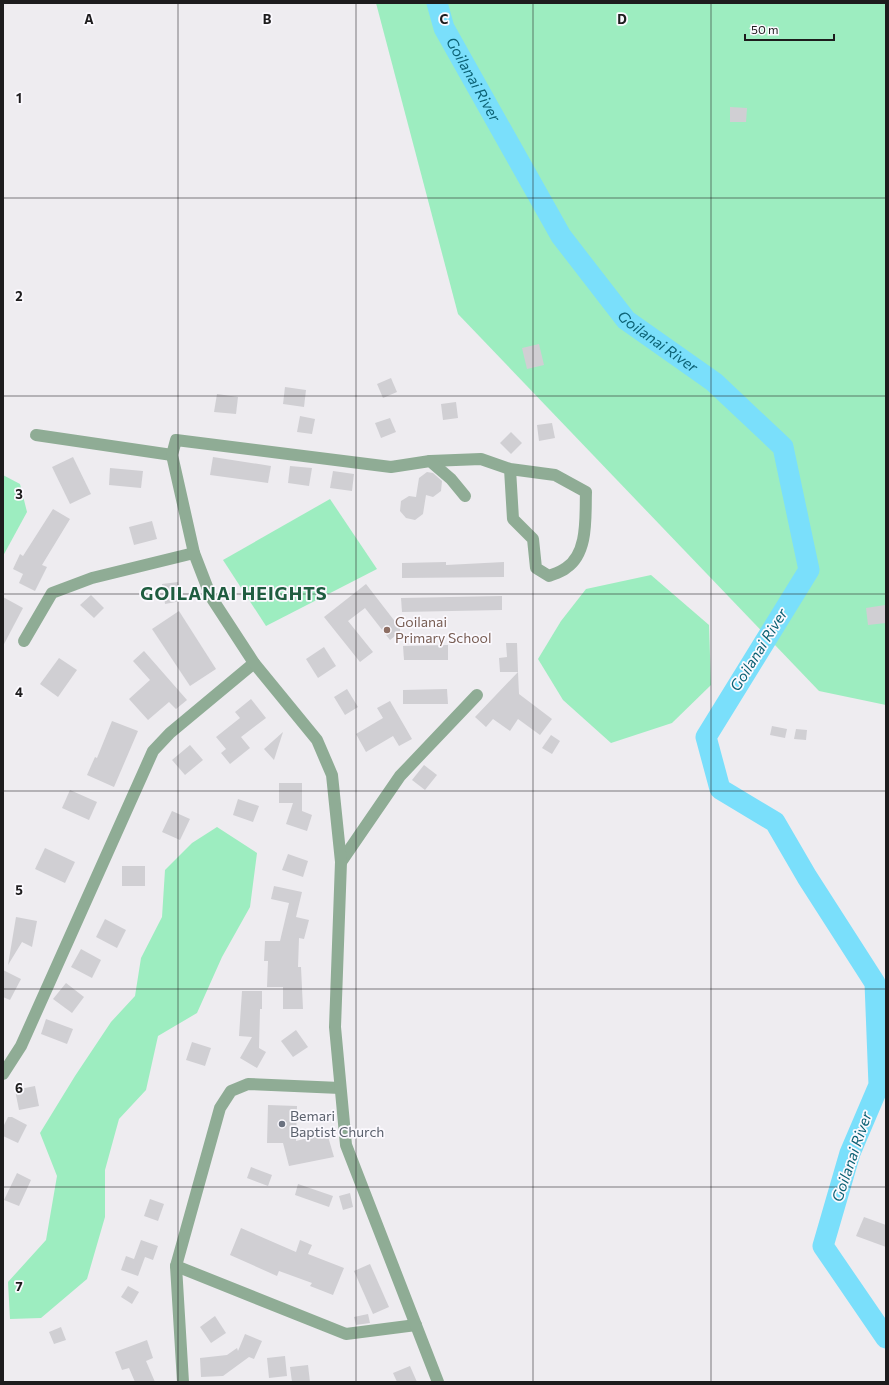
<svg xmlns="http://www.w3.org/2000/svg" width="889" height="1385" viewBox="0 0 889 1385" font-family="Commissioner,sans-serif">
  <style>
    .green { fill: #9dedc0 }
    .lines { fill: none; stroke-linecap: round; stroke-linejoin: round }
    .river { stroke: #7adffb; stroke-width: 21 }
    .building { fill: #d0cfd3 }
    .minor { stroke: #8fac95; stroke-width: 12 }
    .grid { fill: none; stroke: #1d1c1d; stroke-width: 1; stroke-opacity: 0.55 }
    .education-dot { fill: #8d6e63; stroke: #fbf9fe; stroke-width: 1.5 }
    .worship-dot { fill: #6b7280; stroke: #fbf9fe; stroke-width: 1.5 }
    .labels { text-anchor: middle; stroke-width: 3.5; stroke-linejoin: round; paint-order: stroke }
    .education-label { font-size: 14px; fill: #785e54; stroke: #fbf9fe; text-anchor: start }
    .worship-label { font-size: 14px; fill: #5b616d; stroke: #fbf9fe; text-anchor: start }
    .water-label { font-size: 15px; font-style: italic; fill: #0c6275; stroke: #fbf9fe }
    .district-label { font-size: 18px; font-weight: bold; letter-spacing: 1px; fill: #1f5d40; stroke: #fbf9fe }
    .grid-label { font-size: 13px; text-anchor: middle; font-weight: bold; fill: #1d1c1d; stroke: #fbf9fe; stroke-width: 3.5; stroke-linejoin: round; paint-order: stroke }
  </style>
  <rect width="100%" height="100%" fill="#eeecf0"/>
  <g class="green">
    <polygon points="376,3 886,3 886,705 819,691 458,314"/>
    <polygon points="3,475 20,484 27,512 3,556"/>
    <polygon points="330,499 377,569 266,626 223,560"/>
    <polygon points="651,575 709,625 711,685 672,723 611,743 563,700 538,659 561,621 586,589"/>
    <polygon points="217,827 257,853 250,907 222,957 197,1013 158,1036 146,1090 119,1119 105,1170 105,1217 87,1279 41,1318 10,1319 8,1282 46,1240 57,1176 40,1133 75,1076 111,1022 135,996 141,958 162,917 165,870 192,843"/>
  </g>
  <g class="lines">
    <path class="river" id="s1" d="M437 3 444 28 561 236 626 320 714 382 783 447 809 570 706 737 720 789 775 822 807 877 875 983 879 1085 850 1153 823 1246 886 1338"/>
  </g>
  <g class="building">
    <polygon points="730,107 747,108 746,122 730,122"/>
    <polygon points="539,344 544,365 527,369 522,348"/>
    <polygon points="391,378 397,392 383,398 377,384"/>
    <polygon points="285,387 306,390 304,407 283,404"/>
    <polygon points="217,394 238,397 236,414 214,412"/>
    <polygon points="456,402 458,418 443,420 441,404"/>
    <polygon points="300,416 315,419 312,434 297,432"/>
    <polygon points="390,418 396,432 381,438 375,423"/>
    <polygon points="552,423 555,438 539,441 537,425"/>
    <polygon points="511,432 522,443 511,454 500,443"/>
    <polygon points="73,457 91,494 70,504 52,467"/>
    <polygon points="213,457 271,466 268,483 210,475"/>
    <polygon points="290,466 312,468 309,486 288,483"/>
    <polygon points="110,468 143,471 141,488 109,485"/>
    <polygon points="333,471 354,474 352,491 330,488"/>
    <polygon points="427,472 433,473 442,481 441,491 433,497 426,495 423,514 415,520 406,518 400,511 401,501 409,496 416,497 419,478"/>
    <polygon points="53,509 70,519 42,565 47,567 35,591 19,583 23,574 13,569 20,554 23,556"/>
    <polygon points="152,521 157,539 134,545 129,527"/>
    <polygon points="446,562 446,565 504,562 504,577 402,578 402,563"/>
    <polygon points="178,582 181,601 165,604 162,584"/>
    <polygon points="366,584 400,628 400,632 390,640 365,608 348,621 373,652 360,662 324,617"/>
    <polygon points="91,595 104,608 94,618 80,605"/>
    <polygon points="502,596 502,610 402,612 401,598"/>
    <polygon points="3,597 23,608 3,646"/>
    <polygon points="885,605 886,623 868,625 866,608"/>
    <polygon points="179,611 216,669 190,686 152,629"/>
    <polygon points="506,643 517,643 518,672 500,672 499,658 507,657"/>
    <polygon points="448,645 448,660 404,660 403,646"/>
    <polygon points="324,647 336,666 318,678 306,659"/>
    <polygon points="144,651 187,700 176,709 169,702 148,720 129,699 150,680 133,661"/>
    <polygon points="59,658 77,670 58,697 40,684"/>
    <polygon points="518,672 519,694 552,719 540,735 518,719 510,731 493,719 486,727 475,717"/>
    <polygon points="347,689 358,707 345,715 334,697"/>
    <polygon points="447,689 448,704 403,704 403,690"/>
    <polygon points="251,699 266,718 241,737 250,748 230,764 221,753 226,749 216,737 240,718 235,712"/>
    <polygon points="390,701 412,739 399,746 393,736 366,752 356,734 383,718 377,708"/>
    <polygon points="112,721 138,731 114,787 87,775 95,757 97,758"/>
    <polygon points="772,726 787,729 785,738 770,735"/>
    <polygon points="796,729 807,730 806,740 794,739"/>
    <polygon points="283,732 274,760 264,749"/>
    <polygon points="551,735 560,741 552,754 542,748"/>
    <polygon points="190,745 203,760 185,775 172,760"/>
    <polygon points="424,765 437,775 425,790 412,780"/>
    <polygon points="279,783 302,783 302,811 312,815 307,831 286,824 293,803 279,803"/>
    <polygon points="70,790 97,802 89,820 62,808"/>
    <polygon points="238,799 259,806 253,822 233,815"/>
    <polygon points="172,811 190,819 180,840 162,832"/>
    <polygon points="45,848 75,862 65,883 35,869"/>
    <polygon points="288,854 308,861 303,877 282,870"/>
    <rect x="122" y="866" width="23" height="20"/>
    <polygon points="274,886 302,892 296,917 309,920 304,939 299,938 298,967 301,967 303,1009 283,1009 283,987 267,987 268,961 264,961 265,941 280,941 289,903 271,899"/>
    <polygon points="16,917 37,921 32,947 22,942 8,965"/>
    <polygon points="105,919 126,930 117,948 96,937"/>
    <polygon points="81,949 101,960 92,978 71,967"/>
    <polygon points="3,970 21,979 10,1000 3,997"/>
    <polygon points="66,983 84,997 72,1013 53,999"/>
    <polygon points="242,991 262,991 262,1009 260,1009 259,1048 266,1052 257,1068 240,1058 252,1037 239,1036"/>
    <polygon points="46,1019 73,1029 67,1044 41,1034"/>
    <polygon points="296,1030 308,1047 293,1057 281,1041"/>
    <polygon points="192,1042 211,1048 205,1066 186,1060"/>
    <polygon points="35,1086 39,1106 19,1110 15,1090"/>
    <polygon points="268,1105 297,1106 296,1141 327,1133 334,1157 289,1166 283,1143 267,1143"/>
    <polygon points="8,1117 12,1117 27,1125 18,1143 3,1136 3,1127"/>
    <polygon points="251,1167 272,1175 268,1186 247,1178"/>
    <polygon points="17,1173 31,1180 19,1206 4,1200"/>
    <polygon points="298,1184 333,1196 329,1207 295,1195"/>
    <polygon points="350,1193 353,1207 343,1210 339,1196"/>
    <polygon points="150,1199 164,1204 158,1221 144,1216"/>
    <polygon points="864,1217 886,1225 886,1247 856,1236"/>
    <polygon points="241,1228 296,1252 300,1240 312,1245 308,1254 344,1268 333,1295 310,1286 312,1283 279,1271 277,1276 230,1255"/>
    <polygon points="141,1240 158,1246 153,1260 145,1257 138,1276 121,1270 126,1256 134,1259"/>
    <polygon points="370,1264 389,1307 373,1314 354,1271"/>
    <polygon points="128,1286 139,1292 132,1304 121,1297"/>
    <polygon points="368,1314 370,1323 356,1325 354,1317"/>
    <polygon points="215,1316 226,1333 211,1343 200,1327"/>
    <polygon points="61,1327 66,1340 54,1344 49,1332"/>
    <polygon points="245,1334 262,1341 254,1359 249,1357 223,1376 201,1377 200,1358 227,1355 237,1348 238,1351"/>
    <polygon points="147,1340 153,1358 146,1361 155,1382 135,1382 129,1368 122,1370 115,1352"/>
    <polygon points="285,1356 287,1376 269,1378 267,1358"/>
    <polygon points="308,1365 310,1382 292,1382 290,1367"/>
    <polygon points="410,1366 417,1382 397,1382 393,1373"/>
  </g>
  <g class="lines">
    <g class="minor">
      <polyline points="36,435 172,455"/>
      <path d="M430 461 481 459 510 469 555 475 586 492C585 515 589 553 566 568 561 572 554 574 549 576L536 568 533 539 513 519 510 469"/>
      <polyline points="24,641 52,593 92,578 194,553"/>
      <polyline points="341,862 400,776 477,695"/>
      <polyline points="3,1074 21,1046 153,751 170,733 254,663"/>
      <polyline points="176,1266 346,1334 416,1325"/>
      <polyline points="183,1382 176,1266 220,1108 231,1091 248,1084 340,1088"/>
      <polyline points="438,1382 346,1145 335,1027 341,862 332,775 317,740 254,663 211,597 194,553 172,455 176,440 391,467 430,461 451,479 465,496"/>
    </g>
  </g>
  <path class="grid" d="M178 3V1382M356 3V1382M533 3V1382M711 3V1382M3 198H886M3 396H886M3 594H886M3 791H886M3 989H886M3 1187H886"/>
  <circle class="education-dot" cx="387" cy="630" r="4"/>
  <circle class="worship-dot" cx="282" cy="1124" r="4"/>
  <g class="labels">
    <g class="education-label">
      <text x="395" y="627">Goilanai<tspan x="395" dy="16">Primary School</tspan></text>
    </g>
    <g class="worship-label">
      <text x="290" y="1121">Bemari<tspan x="290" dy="16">Baptist Church</tspan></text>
    </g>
    <g class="water-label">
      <text dy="5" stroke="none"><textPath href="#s1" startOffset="85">Goilanai River</textPath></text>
      <text dy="5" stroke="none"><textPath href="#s1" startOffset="409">Goilanai River</textPath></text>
      <text transform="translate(759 650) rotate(-58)" y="5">Goilanai River</text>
      <text transform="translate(852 1157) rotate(-71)" y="5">Goilanai River</text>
    </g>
    <g class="district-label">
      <text x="234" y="600">GOILANAI HEIGHTS</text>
    </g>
  </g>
  <g class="grid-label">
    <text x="89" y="24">A</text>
    <text x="267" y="24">B</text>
    <text x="444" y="24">C</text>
    <text x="622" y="24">D</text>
    <text x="19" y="103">1</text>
    <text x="19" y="301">2</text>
    <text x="19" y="499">3</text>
    <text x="19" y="697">4</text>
    <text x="19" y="895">5</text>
    <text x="19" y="1093">6</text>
    <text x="19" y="1291">7</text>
  </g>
  <rect width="889" height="1385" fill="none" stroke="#1d1c1d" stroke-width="8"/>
  <path d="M745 34v6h89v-6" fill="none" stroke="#1d1c1d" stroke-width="2"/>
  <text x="751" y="34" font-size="12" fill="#1d1c1d" stroke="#fbf9fe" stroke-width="3" paint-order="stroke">50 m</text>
</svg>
